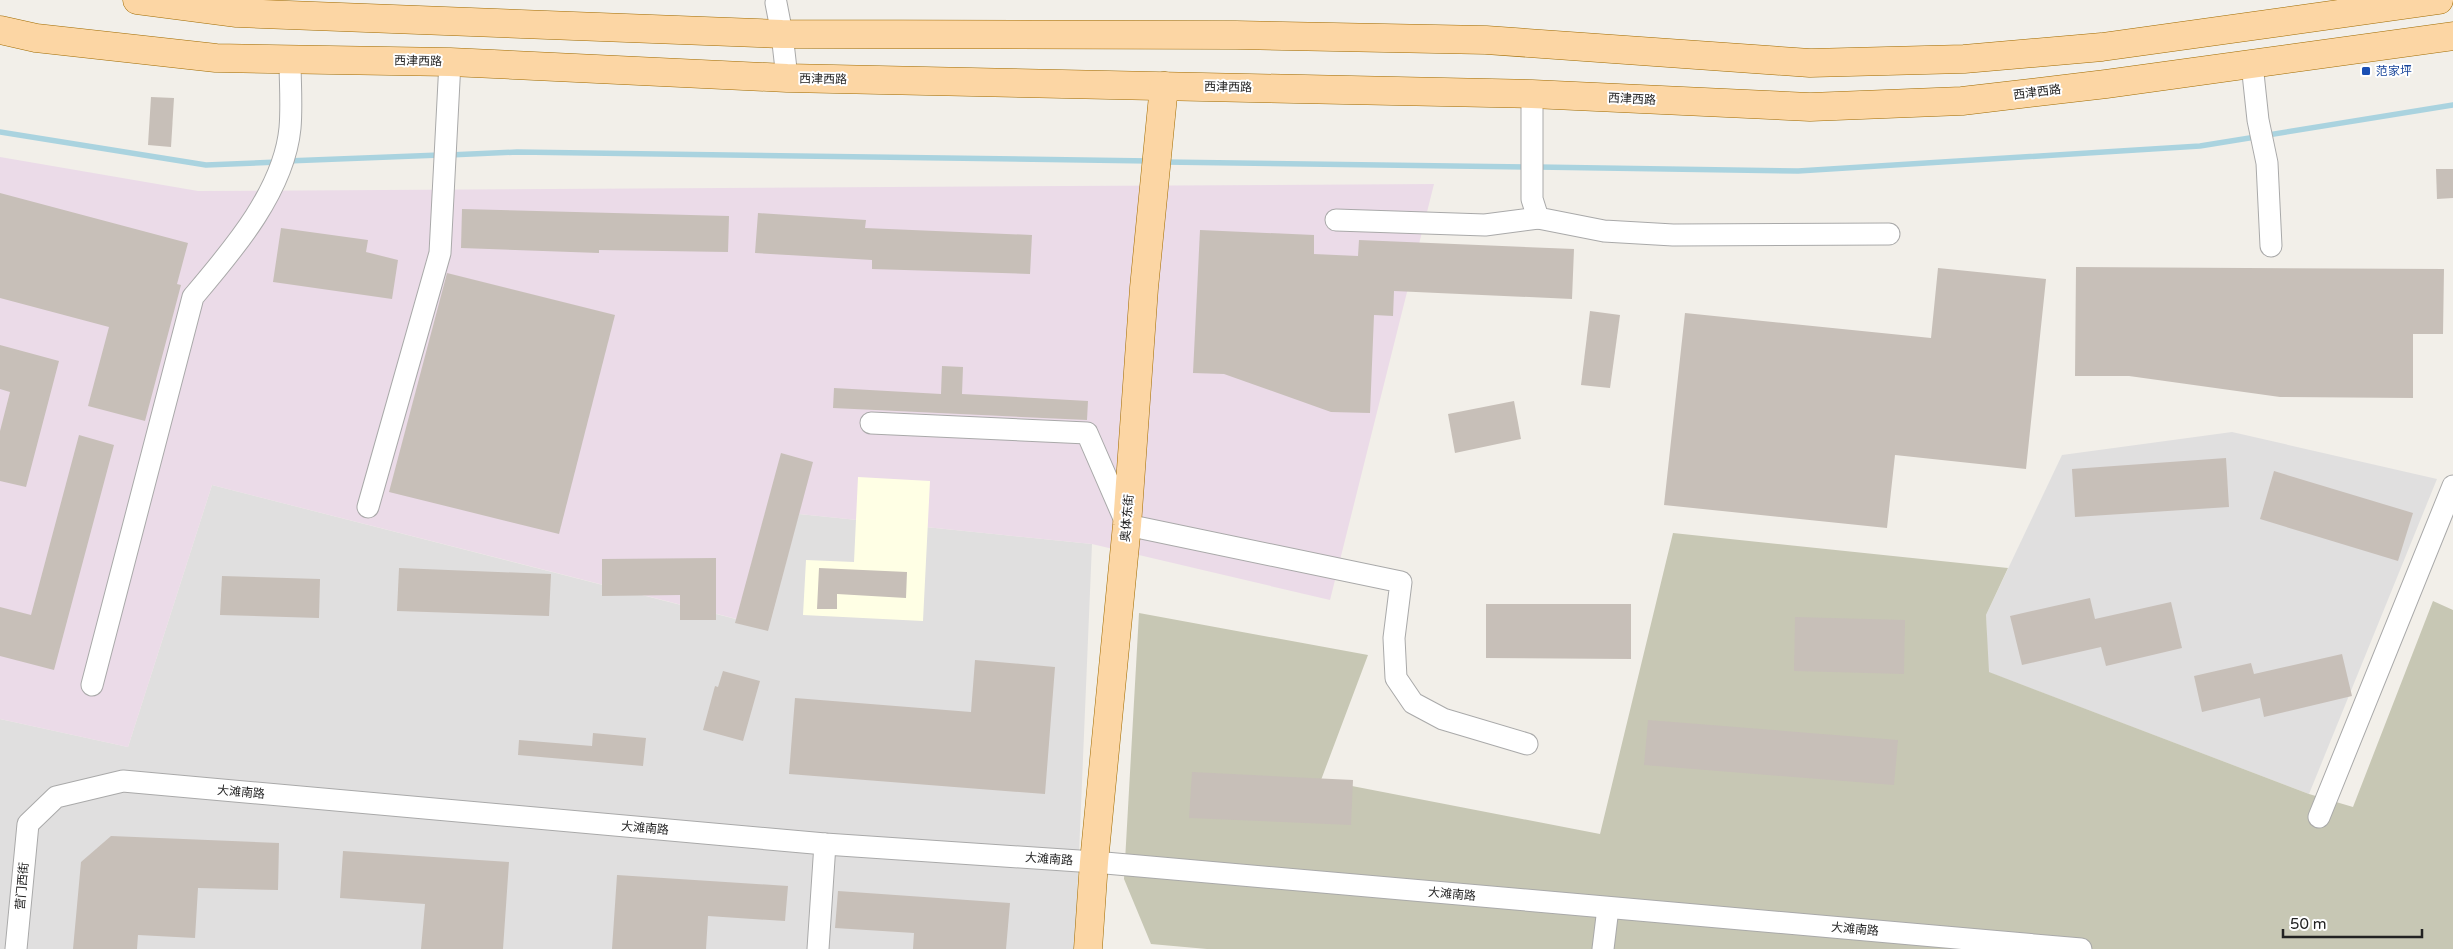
<svg xmlns="http://www.w3.org/2000/svg" width="2453" height="949" viewBox="0 0 2453 949" font-family="'Varela Round','Noto Sans SC',sans-serif">
  <style>
    .residential { fill: #e0dfdf }
    .industrial { fill: #ebdbe8 }
    .education { fill: #ffffe5 }
    .construction { fill: #c7c7b4 }
    .lines { fill: none; stroke-linecap: round; stroke-linejoin: round }
    .stream { stroke: #aad3df; stroke-width: 5.5 }
    .building { fill: #c7bfb8 }
    .minor-casing { stroke: #a9a9a9; stroke-width: 23 }
    .major-casing { stroke: #a06b00; stroke-width: 29 }
    .minor { stroke: #fff; stroke-width: 21 }
    .major { stroke: #fcd6a4; stroke-width: 28 }
    .transit-dot { fill: #1a4fb4; stroke: #fff; stroke-width: 2 }
    .labels { text-anchor: middle; stroke-width: 4; stroke-linejoin: round; paint-order: stroke }
    .street-label { font-size: 12px; fill: #222; stroke: #fff }
    .transit-label { font-size: 12px; fill: #164399; stroke: #fff; text-anchor: start }
  </style>
  <rect width="100%" height="100%" fill="#f2efe9"/>
  <g class="residential">
    <polygon points="2232,432 2437,479 2309,794 1988,672 1986,615 2062,455"/>
    <polygon points="212,485 763,626 799,514 1092,544 1075,949 0,949 0,719 128,747"/>
  </g>
  <polygon class="industrial" points="0,157 198,191 1434,184 1330,600 1092,544 799,514 764,626 212,485 128,747 0,719"/>
  <polygon class="education" points="858,477 930,481 923,621 803,615 806,560 854,562"/>
  <polygon class="construction" points="1673,533 2008,568 1986,615 1989,672 2309,794 2353,807 2433,601 2453,610 2453,949 1207,949 1151,944 1124,879 1139,613 1368,655 1321,780 1600,834"/>
  <g class="lines">
    <g class="stream">
      <polyline points="0,132 206,165 278,162"/>
      <polyline points="449,155 517,152 1150,161"/>
      <polyline points="287,161 440,155"/>
      <polyline points="1164,162 1528,167"/>
      <polyline points="1537,167 1798,171 2200,146 2453,105"/>
    </g>
  </g>
  <g class="building">
    <polygon points="151,97 174,98 171,147 148,145"/>
    <polygon points="2436,169 2453,169 2453,198 2437,199"/>
    <polygon points="0,193 188,243 177,284 181,285 145,421 88,406 109,327 0,298"/>
    <polygon points="462,209 729,216 728,252 599,250 599,253 461,248"/>
    <polygon points="758,213 866,220 865,228 1032,235 1030,274 872,269 872,260 755,253"/>
    <polygon points="281,228 368,240 366,252 398,260 392,299 273,282"/>
    <polygon points="1200,230 1314,235 1314,254 1358,256 1359,240 1574,249 1572,299 1394,291 1393,316 1374,315 1370,413 1331,412 1224,374 1193,373"/>
    <polygon points="2076,267 2444,269 2443,334 2413,334 2413,398 2280,397 2129,376 2075,376"/>
    <polygon points="1938,268 2046,279 2026,469 1895,455 1887,528 1664,505 1685,313 1931,338"/>
    <polygon points="447,273 615,315 559,534 389,492"/>
    <polygon points="1590,311 1620,315 1610,388 1581,385"/>
    <polygon points="0,345 59,361 26,487 0,481 0,431 10,392 0,389"/>
    <polygon points="942,366 963,367 962,394 1088,401 1087,420 833,408 834,388 941,394"/>
    <polygon points="1514,401 1521,439 1455,453 1448,414"/>
    <polygon points="79,435 114,445 54,670 0,656 0,607 31,615"/>
    <polygon points="781,453 813,462 768,631 735,623"/>
    <polygon points="2226,458 2229,507 2075,517 2072,469"/>
    <polygon points="2274,471 2413,513 2398,561 2260,519"/>
    <polygon points="716,558 716,620 680,620 680,595 602,596 602,559"/>
    <polygon points="399,568 551,574 549,616 397,611"/>
    <polygon points="819,568 907,572 906,598 837,594 837,609 817,609"/>
    <polygon points="222,576 320,579 319,618 220,615"/>
    <polygon points="2090,598 2095,619 2171,602 2182,648 2106,666 2101,647 2022,665 2010,616"/>
    <polygon points="1486,604 1631,604 1631,659 1486,658"/>
    <polygon points="1795,617 1905,620 1904,674 1794,671"/>
    <polygon points="2342,654 2352,696 2264,717 2260,698 2202,712 2194,676 2251,663 2254,674"/>
    <polygon points="975,660 1055,667 1045,794 789,774 795,698 971,712"/>
    <polygon points="723,671 760,681 743,741 703,730 715,686 718,687"/>
    <polygon points="1648,720 1898,740 1894,785 1644,765"/>
    <polygon points="593,733 646,738 643,766 518,755 519,740 592,746"/>
    <polygon points="1192,772 1353,780 1351,825 1189,818"/>
    <polygon points="111,836 279,843 278,890 198,888 195,938 138,935 137,949 73,949 81,862"/>
    <polygon points="343,851 509,862 503,949 421,949 425,904 340,898"/>
    <polygon points="617,875 788,886 785,921 708,916 706,949 612,949"/>
    <polygon points="838,891 1010,903 1006,949 913,949 914,933 835,928"/>
  </g>
  <g class="lines">
    <defs>
      <g id="minor">
        <polyline points="776,3 782,34 787,78"/>
        <polyline points="2252,64 2258,120 2267,163 2271,246"/>
        <polyline points="1532,94 1532,199 1538,218 1604,231 1673,235 1889,234"/>
        <polyline points="1336,220 1485,225 1538,218"/>
        <polyline points="871,423 1087,433 1127,525 1401,582 1394,638 1396,678 1413,703 1443,719 1527,744"/>
        <polyline points="368,507 440,253 450,62"/>
        <path d="M92 685 193 297C232 251 284 191 290 128 292 105 290 82 290 59"/>
        <polyline points="2319,817 2453,486"/>
        <polyline points="16,949 28,824 56,797 123,781 825,844 1094,862 2081,949"/>
        <polyline points="818,949 825,844"/>
        <polyline points="1603,949 1608,908"/>
      </g>
      <g id="major">
        <polyline points="137,0 237,13 782,34 1236,35 1486,40 1810,63 1964,59 2102,47 2439,0"/>
        <polyline points="0,30 36,38 216,58 450,62 787,78 1532,94 1810,107 1962,101 2106,84 2453,36"/>
        <polyline points="1088,949 1094,862 1127,525 1144,288 1164,86"/>
      </g>
    </defs>
    <use href="#minor" class="minor-casing"/>
    <use href="#major" class="major-casing"/>
    <use href="#minor" class="minor"/>
    <use href="#major" class="major"/>
  </g>
  <rect class="transit-dot" x="2361" y="66" width="10" height="10" rx="2.5"/>
  <g class="labels">
    <g class="street-label">
      <text transform="translate(418 61) rotate(1)" y="4">西津西路</text>
      <text transform="translate(823 79) rotate(1)" y="4">西津西路</text>
      <text transform="translate(1228 87) rotate(1)" y="4">西津西路</text>
      <text transform="translate(2037 92) rotate(-7)" y="4">西津西路</text>
      <text transform="translate(1632 99) rotate(3)" y="4">西津西路</text>
      <text transform="translate(1127 518) rotate(-85)" y="4">奥体东街</text>
      <text transform="translate(241 792) rotate(5)" y="4">大滩南路</text>
      <text transform="translate(645 828) rotate(5)" y="4">大滩南路</text>
      <text transform="translate(1049 859) rotate(4)" y="4">大滩南路</text>
      <text transform="translate(22 886) rotate(-85)" y="4">营门西街</text>
      <text transform="translate(1452 894) rotate(5)" y="4">大滩南路</text>
      <text transform="translate(1855 929) rotate(5)" y="4">大滩南路</text>
    </g>
    <g class="transit-label">
      <text x="2376" y="75">范家坪</text>
    </g>
  </g>
  <path d="M2283 929v8h139v-8" fill="none" stroke="#222222" stroke-width="2.5"/>
  <text x="2290" y="929" font-size="15" fill="#222222" stroke="#ffffff" stroke-width="4" paint-order="stroke">50 m</text>
</svg>
